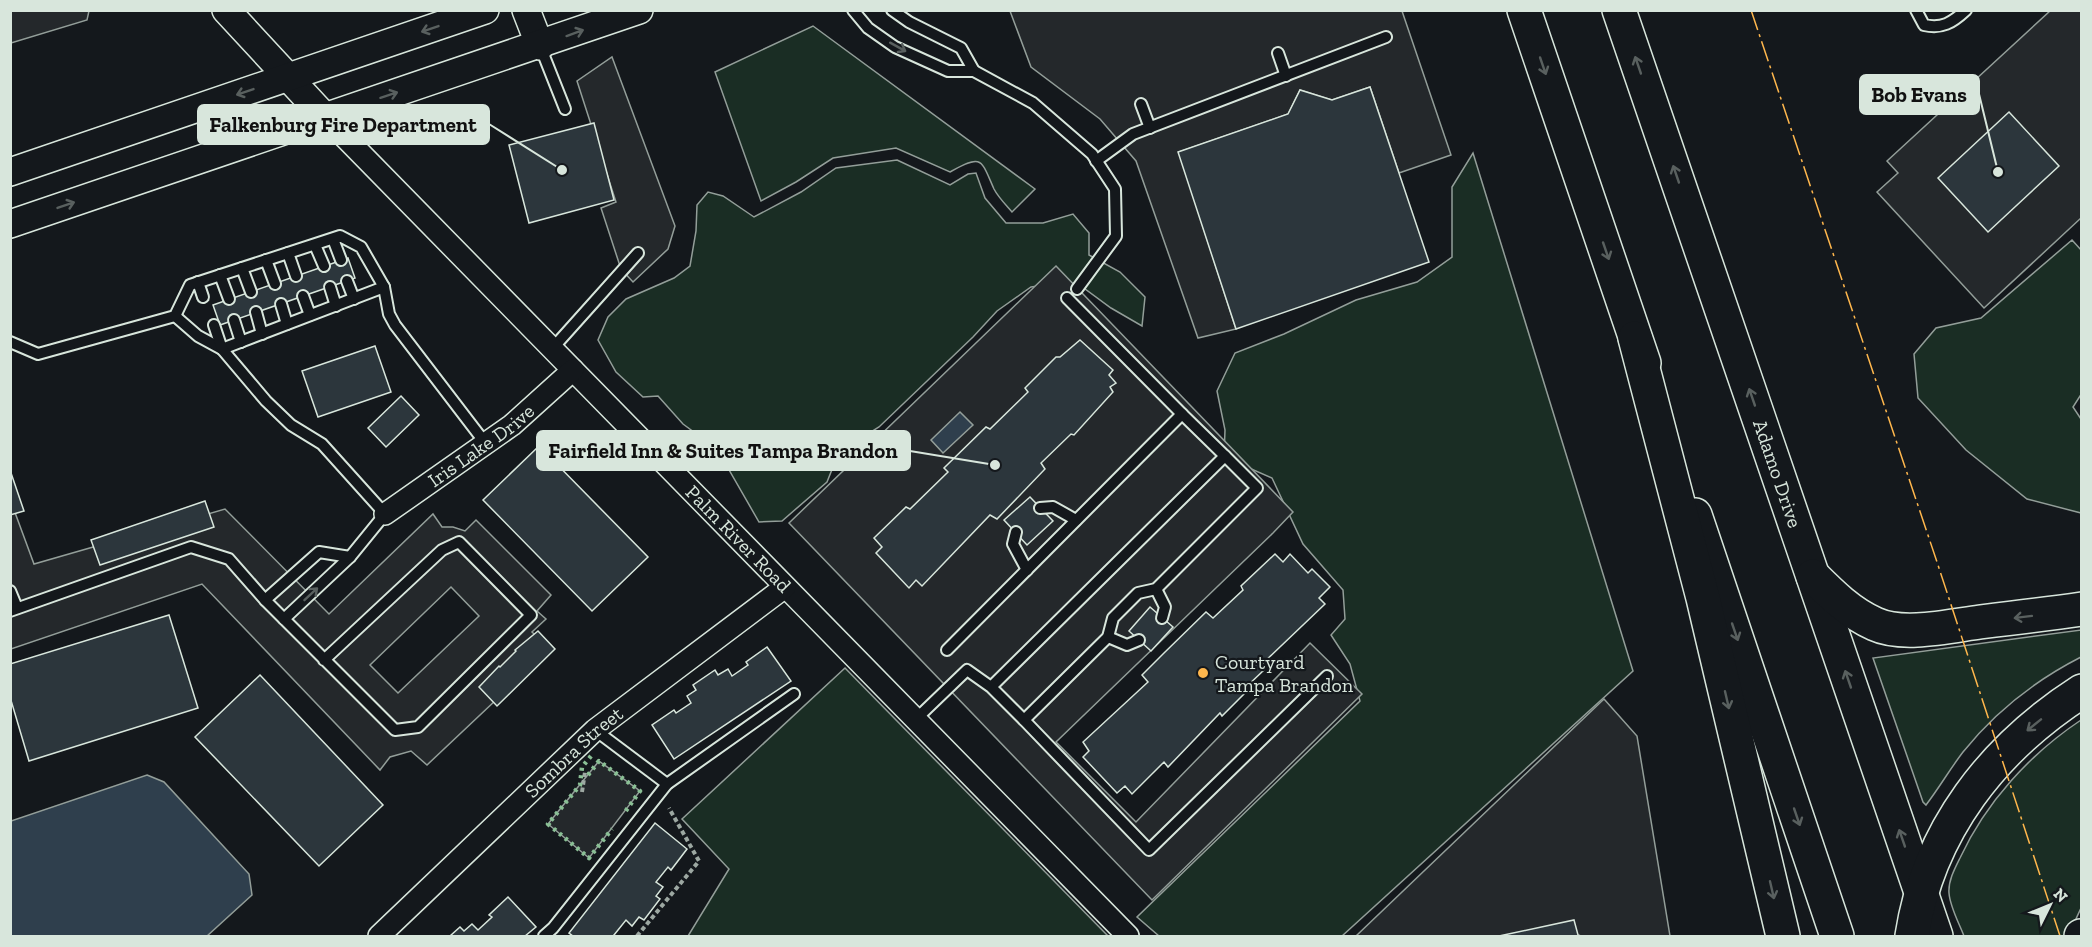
<svg xmlns="http://www.w3.org/2000/svg" width="2092" height="947" viewBox="0 0 2092 947" font-family="'Zilla Slab',serif">
  <style>
    .green { fill: #1a2d24; stroke: #939e99; stroke-width: 1.5 }
    .parking { fill: #24282b; stroke: #939e99; stroke-width: 1.5; fill-rule: evenodd }
    .water { fill: #2f3f4d; stroke: #939e99; stroke-width: 1.5 }
    .building { fill: #2c363c; stroke: #d8e6dc; stroke-width: 1.5 }
    .lines { fill: none; stroke-linecap: round; stroke-linejoin: round }
    .service-casing { stroke: #d8e6dc; stroke-width: 14 }
    .minor-casing { stroke: #d8e6dc; stroke-width: 24 }
    .tertiary-casing { stroke: #d8e6dc; stroke-width: 30 }
    .primary-casing { stroke: #d8e6dc; stroke-width: 36 }
    .motorway-casing { stroke: #d8e6dc; stroke-width: 36 }
    .path { stroke: #9da8a2; stroke-width: 4; stroke-dasharray: 4.5 3; stroke-linecap: butt }
    .service { stroke: #14181c; stroke-width: 10 }
    .minor { stroke: #14181c; stroke-width: 21 }
    .tertiary { stroke: #14181c; stroke-width: 27 }
    .primary { stroke: #14181c; stroke-width: 33 }
    .motorway { stroke: #14181c; stroke-width: 33 }
    .hedge { stroke: #8ac095; stroke-width: 4.5; stroke-dasharray: 3 4.5; stroke-linecap: butt }
    .power { stroke: #ffb74d; stroke-width: 1.5; stroke-dasharray: 21 4.5 3 4.5; stroke-linecap: butt }
    .oneway { stroke: #59605f }
    .poi-dot { fill: #ffb74d; stroke: #14181c; stroke-width: 2 }
    .labels { text-anchor: middle; stroke-width: 4.5; stroke-linejoin: round; paint-order: stroke }
    .street-label { font-size: 20px; fill: #d8e6dc; stroke: #14181c }
    .poi-label { font-size: 20px; fill: #d8e6dc; stroke: #14181c; text-anchor: start }
    .leader { fill: none; stroke: #d8e6dc; stroke-width: 2 }
    .callout-dot { fill: #d8e6dc; stroke: #14181c; stroke-width: 2 }
    .callout { fill: #d8e6dc; stroke: #d8e6dc; stroke-width: 2 }
    .callout-label { font-size: 21px; text-anchor: middle; font-weight: bold; fill: #111 }
  </style>
  <rect width="100%" height="100%" fill="#14181c"/>
  <g class="green">
    <path d="M813 26 1035 189 1012 212C1006 205 998 197 994 189 981 160 983 153 950 172L896 148 833 158 796 182 761 201 715 72Z"/>
    <polygon points="1473,153 1633,671 1342,936 1159,936 1137,917 1360,701 1350,664 1331,635 1345,619 1343,590 1303,544 1272,478 1224,457 1225,430 1217,391 1235,353 1284,334 1356,300 1417,282 1452,257 1452,187"/>
    <polygon points="897,160 950,185 968,174 976,173 985,198 1006,223 1043,223 1073,214 1089,233 1089,255 1120,272 1145,297 1142,326 1111,308 1085,289 1054,284 1031,287 997,311 973,337 879,427 839,452 827,482 782,521 759,522 717,449 683,424 658,396 643,397 616,372 598,340 608,317 626,299 674,278 690,266 696,231 697,205 708,192 723,196 754,217 801,192 836,168"/>
    <polygon points="2072,240 2082,251 2082,393 2073,407 2081,419 2081,513 2027,499 1966,450 1918,398 1914,354 1936,328 1981,318"/>
    <path d="M2081 630V657C2036 680 1995 712 1963 752 1950 769 1939 788 1926 805L1923 802 1873 658Z"/>
    <polygon points="845,668 1108,936 688,936 729,869 682,819"/>
    <path d="M2081 720V908L2068 936H1964C1959 923 1950 907 1949 893 1948 881 1955 868 1960 858 1986 802 2030 754 2081 720Z"/>
  </g>
  <g class="parking">
    <polygon points="11,10 89,10 89,11 87,20 11,43"/>
    <polygon points="1010,11 1402,11 1451,155 1399,173 1370,87 1332,100 1300,90 1288,114 1179,152 1236,329 1198,338 1136,161 1100,119 1031,67"/>
    <polygon points="2050,11 2081,11 2081,218 1984,308 1877,192 1898,173 1887,161"/>
    <polygon points="612,57 675,226 668,249 633,282 621,269 601,208 616,202 577,81"/>
    <polygon points="1056,266 1293,512 1273,533 1056,742 1136,822 1310,643 1362,694 1152,900 789,523"/>
    <path d="M10 499 34 564 225 509 329 614 433 514 442 527H453L465 531 476 520 551 595 537 611 546 619 532 632 550 649 427 765 411 751 390 757 380 770 202 584 11 649ZM451 587 479 616 398 693 370 665Z"/>
    <polygon points="1604,699 1637,736 1670,936 1356,936"/>
    <polygon points="599,761 640,791 589,858 548,824"/>
  </g>
  <g class="water">
    <polygon points="960,412 973,425 943,453 931,440"/>
    <polygon points="147,775 164,782 249,874 252,895 207,936 11,936 11,821"/>
  </g>
  <g class="building">
    <polygon points="1370,87 1429,262 1236,329 1178,152 1288,114 1300,90 1332,100"/>
    <polygon points="2009,112 2059,166 1988,232 1938,178"/>
    <polygon points="594,123 614,200 529,223 509,145"/>
    <polygon points="348,258 355,278 220,325 213,305"/>
    <polygon points="1080,340 1113,370 1109,375 1116,383 1110,387 1113,392 1074,435 1071,434 1041,463 1045,469 997,519 990,515 922,586 916,580 909,588 876,553 882,547 874,538 906,507 910,509 948,472 944,468 986,427 990,429 1028,392 1025,388 1056,357 1060,357"/>
    <polygon points="375,346 391,392 318,417 302,371"/>
    <polygon points="401,396 419,415 386,447 368,428"/>
    <polygon points="539,446 648,557 592,611 483,500"/>
    <polygon points="10,470 24,511 10,515"/>
    <polygon points="1030,497 1053,521 1027,545 1004,520"/>
    <polygon points="205,501 214,527 100,565 91,540"/>
    <polygon points="1275,554 1283,562 1290,554 1308,573 1312,569 1330,587 1319,598 1325,604 1260,666 1264,670 1243,690 1244,694 1222,716 1220,713 1168,767 1164,762 1132,794 1125,786 1117,793 1083,757 1089,751 1083,742 1148,682 1142,675 1164,653 1206,612 1213,618 1243,590 1241,586"/>
    <polygon points="1150,607 1173,627 1151,651 1129,631"/>
    <polygon points="169,615 198,708 29,761 10,697 10,664"/>
    <polygon points="538,631 555,649 497,706 479,687 499,666 500,667 516,651 515,650"/>
    <polygon points="767,647 791,681 674,759 652,725 674,710 676,713 691,703 687,696 696,690 693,685 715,670 718,675 728,669 732,676 748,665 746,662"/>
    <polygon points="260,675 383,805 319,866 195,737"/>
    <polygon points="655,823 687,849 671,870 668,867 656,882 663,887 656,896 660,899 644,920 639,917 632,926 626,920 614,935 615,936 573,936 569,933"/>
    <polygon points="508,897 536,927 525,936 450,936 460,927 464,931 472,924 478,930 492,917 489,915"/>
    <polygon points="1574,920 1578,935 1581,936 1499,936"/>
  </g>
  <g class="lines">
    <defs>
      <g id="service">
        <polyline points="853,10 868,28 895,47 948,71 974,71 1033,103 1092,154 1115,189 1116,236 1077,289"/>
        <polyline points="892,10 909,22 961,48 974,71"/>
        <path d="M1916 10 1924 25C1942 29 1952 23 1966 10"/>
        <polyline points="540,46 565,109"/>
        <polyline points="1278,53 1286,76"/>
        <polyline points="1141,104 1150,128"/>
        <polyline points="1096,161 1133,134 1386,37"/>
        <polyline points="333,239 341,260"/>
        <polyline points="315,245 324,266"/>
        <polyline points="288,253 296,276"/>
        <polyline points="266,260 275,284"/>
        <polyline points="242,268 251,292"/>
        <polyline points="220,275 229,299"/>
        <polyline points="347,281 354,299"/>
        <polyline points="198,282 203,297"/>
        <polyline points="330,287 336,306"/>
        <polyline points="303,296 310,315"/>
        <polyline points="1067,298 1182,414"/>
        <polyline points="281,304 287,324"/>
        <polyline points="256,312 262,334"/>
        <polyline points="175,316 198,336 222,349 384,287"/>
        <polyline points="234,320 241,342"/>
        <polyline points="214,325 222,349 266,401 291,425 322,444 385,514 350,557 284,619"/>
        <polyline points="10,342 38,354 175,316 190,285 340,236 361,247 384,287 389,314 395,325 486,444"/>
        <polyline points="552,349 638,253"/>
        <polyline points="1040,508 1053,507 1076,520"/>
        <polyline points="1016,532 1013,544 1027,570"/>
        <polyline points="1156,589 1165,607 1162,618"/>
        <polyline points="10,591 17,608"/>
        <polyline points="265,600 319,552 350,557"/>
        <polyline points="10,611 191,547 229,559 265,600 395,730 418,727 531,615 459,542 442,550 324,660"/>
        <polyline points="1108,637 1127,645 1139,640"/>
        <polyline points="947,650 1182,414 1225,456"/>
        <polyline points="915,720 967,670 991,687 1225,456 1257,488 1156,589 1138,593 1113,618 1108,637 1024,720 991,687"/>
        <polyline points="1024,720 1149,850 1327,676"/>
        <polyline points="595,730 667,784"/>
        <polyline points="544,936 553,928 667,784 794,694"/>
      </g>
      <g id="minor">
        <path id="s1" d="M324 116 1128 936"/>
        <path id="s2" d="M385 514 512 425 573 370"/>
        <path id="s3" d="M379 936 595 730 785 587"/>
      </g>
      <g id="tertiary">
        <polyline points="226,10 324,116"/>
        <polyline points="526,10 540,46"/>
        <polyline points="10,172 485,10"/>
        <polyline points="10,224 639,10"/>
      </g>
      <g id="primary">
        <polyline points="1524,10 1644,363"/>
        <path id="s4" d="M1619 10 1936 936"/>
        <polyline points="1695,515 1837,936"/>
      </g>
      <g id="motorway">
        <polyline points="1635,338 1703,598 1783,936"/>
        <path d="M1813 576C1831 594 1850 613 1875 624 1903 637 1950 626 1980 622 2014 618 2048 614 2082 609"/>
        <path d="M1912 936C1928 831 1993 748 2082 691"/>
        <polyline points="2081,936 2082,936"/>
      </g>
    </defs>
    <use href="#service" class="service-casing"/>
    <use href="#minor" class="minor-casing"/>
    <use href="#tertiary" class="tertiary-casing"/>
    <use href="#primary" class="primary-casing"/>
    <use href="#motorway" class="motorway-casing"/>
    <g class="path">
      <polyline points="582,792 585,772"/>
      <polyline points="637,936 699,861 669,808"/>
    </g>
    <use href="#service" class="service"/>
    <use href="#minor" class="minor"/>
    <use href="#tertiary" class="tertiary"/>
    <use href="#primary" class="primary"/>
    <use href="#motorway" class="motorway"/>
    <g class="hedge">
      <polyline points="591,756 582,767 580,785 548,824 589,858 612,829"/>
      <polyline points="588,775 599,761 640,791 625,812"/>
    </g>
    <polyline class="power" points="1751,10 1936,559 2060,936"/>
  </g>
  <defs><path id="oneway-shaft" d="M-6 0H5M1.5-3L5.5 0L1.5 3" fill="none" stroke-width="1.6" stroke-linecap="round" stroke-linejoin="round" transform="scale(1.5)"/></defs>
  <g class="oneway">
    <use href="#oneway-shaft" transform="translate(430 29) rotate(161)"/>
    <use href="#oneway-shaft" transform="translate(575 33) rotate(-20)"/>
    <use href="#oneway-shaft" transform="translate(898 47) rotate(29)"/>
    <use href="#oneway-shaft" transform="translate(1638 65) rotate(-109)"/>
    <use href="#oneway-shaft" transform="translate(1543 66) rotate(71)"/>
    <use href="#oneway-shaft" transform="translate(245 92) rotate(161)"/>
    <use href="#oneway-shaft" transform="translate(389 95) rotate(-18)"/>
    <use href="#oneway-shaft" transform="translate(1676 174) rotate(-109)"/>
    <use href="#oneway-shaft" transform="translate(66 205) rotate(-19)"/>
    <use href="#oneway-shaft" transform="translate(1606 251) rotate(71)"/>
    <use href="#oneway-shaft" transform="translate(1752 397) rotate(-109)"/>
    <use href="#oneway-shaft" transform="translate(311 594) rotate(-43)"/>
    <use href="#oneway-shaft" transform="translate(2023 617) rotate(173)"/>
    <use href="#oneway-shaft" transform="translate(1735 632) rotate(71)"/>
    <use href="#oneway-shaft" transform="translate(1848 679) rotate(-109)"/>
    <use href="#oneway-shaft" transform="translate(1727 700) rotate(77)"/>
    <use href="#oneway-shaft" transform="translate(2034 725) rotate(141)"/>
    <use href="#oneway-shaft" transform="translate(1797 817) rotate(71)"/>
    <use href="#oneway-shaft" transform="translate(1902 838) rotate(-109)"/>
    <use href="#oneway-shaft" transform="translate(1772 890) rotate(77)"/>
  </g>
  <circle class="poi-dot" cx="1203" cy="673" r="6"/>
  <g class="labels">
    <g class="street-label">
      <text dy="7" stroke="none"><textPath href="#s2" startOffset="118">Iris Lake Drive</textPath></text>
      <text dy="7" stroke="none"><textPath href="#s4" startOffset="490">Adamo Drive</textPath></text>
      <text dy="7" stroke="none"><textPath href="#s1" startOffset="592">Palm River Road</textPath></text>
      <text dy="7" stroke="none"><textPath href="#s3" startOffset="268">Sombra Street</textPath></text>
    </g>
    <g class="poi-label">
      <text x="1215" y="669">Courtyard<tspan x="1215" dy="23">Tampa Brandon</tspan></text>
    </g>
  </g>
  <path class="leader" d="M1998 172L1979 94M562 170L489 124M995 465L910 451"/>
  <g class="callout-dot">
    <circle cx="1998" cy="172" r="6"/>
    <circle cx="562" cy="170" r="6"/>
    <circle cx="995" cy="465" r="6"/>
  </g>
  <g class="callout">
    <rect x="1860" y="75" width="119" height="39" rx="6"/>
    <rect x="198" y="105" width="291" height="39" rx="6"/>
    <rect x="537" y="431" width="373" height="39" rx="6"/>
  </g>
  <g class="callout-label">
    <text x="1919" y="102">Bob Evans</text>
    <text x="343" y="132">Falkenburg Fire Department</text>
    <text x="723" y="458">Fairfield Inn &amp; Suites Tampa Brandon</text>
  </g>
  <rect width="2092" height="947" fill="none" stroke="#d8e6dc" stroke-width="24"/>
  <g transform="translate(2050 905) rotate(47)" stroke="#14181c" stroke-width="4.5" paint-order="stroke">
  <path d="M0-4.5L10 22L0 15L-10 22Z" fill="#d8e6dc"/>
  <text y="-9" font-size="16" font-weight="bold" text-anchor="middle" fill="#d8e6dc">N</text>
  </g>
</svg>
